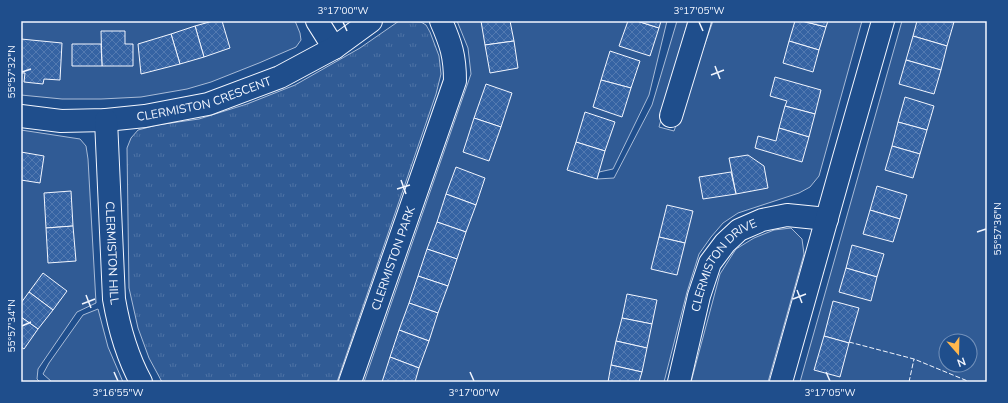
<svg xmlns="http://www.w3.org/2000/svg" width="1008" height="403" viewBox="0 0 1008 403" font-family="'Nunito Sans',sans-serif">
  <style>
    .built { fill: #305b95; stroke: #a8bbd7; fill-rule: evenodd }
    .park { fill: url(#park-tufts); stroke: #a8bbd7 }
    .building { fill: url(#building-cross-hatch); stroke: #f2f6ff }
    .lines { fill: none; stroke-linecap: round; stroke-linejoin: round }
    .street-casing { stroke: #f2f6ff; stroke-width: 24 }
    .street { stroke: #1f4e8c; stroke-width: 22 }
    .fence { stroke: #f2f6ff; stroke-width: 1; stroke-dasharray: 5 2; stroke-linecap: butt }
    .ticks { fill: none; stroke: #f2f6ff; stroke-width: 1.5 }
    .labels { text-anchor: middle; stroke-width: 3; stroke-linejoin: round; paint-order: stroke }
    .street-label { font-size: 12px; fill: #f2f6ff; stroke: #1f4e8c }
    .neatline { fill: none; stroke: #f2f6ff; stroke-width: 1.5 }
    .ticks-label { font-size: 10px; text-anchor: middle; fill: #f2f6ff }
  </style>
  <defs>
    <pattern id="park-tufts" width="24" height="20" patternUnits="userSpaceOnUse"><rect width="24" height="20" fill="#305b95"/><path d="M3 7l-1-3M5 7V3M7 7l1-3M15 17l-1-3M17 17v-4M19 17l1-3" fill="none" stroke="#4e73a5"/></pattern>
    <pattern id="building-cross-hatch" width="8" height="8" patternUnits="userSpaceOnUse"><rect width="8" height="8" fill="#3563a3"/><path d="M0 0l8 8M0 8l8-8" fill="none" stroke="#537ab1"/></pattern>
  </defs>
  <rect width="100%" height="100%" fill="#1f4e8c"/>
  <g class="built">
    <polygon points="21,21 295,21 300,33 301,40 296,47 259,63 211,82 187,89 141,97 101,99 62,99 21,95"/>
    <polygon points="457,21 667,21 649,95 613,169 599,172 597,179 614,178 652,105 677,21 688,21 659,127 674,131 713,21 862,21 819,176 810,187 799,193 738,213 723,223 711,237 699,254 687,292 664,382 364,382 471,74 468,48"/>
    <path d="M902 21H987V382H800ZM946 341H970V365H946Z"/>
    <polygon points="21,130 80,139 86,146 88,159 96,303 77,312 38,369 37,379 40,382 21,382"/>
    <polygon points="791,228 802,239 804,254 768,382 691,382 720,274 736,249 754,238 774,230"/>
    <polygon points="98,309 108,347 123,382 52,382 43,374 49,363 83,315"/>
  </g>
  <polygon class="park" points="399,21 421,22 426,25 430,32 439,56 441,74 436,94 337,382 162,382 149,358 138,328 129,288 127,148 131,138 138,130 157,125 199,119 247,104 295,85 360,48"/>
  <g class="building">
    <polygon points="213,21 222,21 230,48 204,57 195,26"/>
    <polygon points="481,21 510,21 514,41 485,45"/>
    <polygon points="628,21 637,21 659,28 650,56 619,46"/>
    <polygon points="637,21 661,21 659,28"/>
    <polygon points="795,21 802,21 826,27 819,50 789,41"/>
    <polygon points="802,21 828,21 826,27"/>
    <polygon points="917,21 954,22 947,46 913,36"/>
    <polygon points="195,26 204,57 180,64 171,34"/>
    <polygon points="101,31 125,31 125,44 133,44 133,66 102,66"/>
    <polygon points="171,34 180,64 141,74 138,44"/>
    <polygon points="913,36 947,46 941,70 906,60"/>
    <polygon points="21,39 62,43 60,80 44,79 43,84 24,82 25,73 21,73"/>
    <polygon points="514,41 518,68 490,73 485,45"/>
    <polygon points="789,41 819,50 813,72 783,63"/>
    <polygon points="72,44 101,44 102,66 72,66"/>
    <polygon points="610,51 640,61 631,88 601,80"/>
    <polygon points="906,60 941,70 934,94 899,84"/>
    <polygon points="775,77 821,90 815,114 785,106 787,101 770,96"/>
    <polygon points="601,80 631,88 622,117 593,107"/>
    <polygon points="486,84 512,93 501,127 474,118"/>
    <polygon points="905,97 934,106 927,130 898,122"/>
    <polygon points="785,106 815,114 809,137 779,128"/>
    <polygon points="585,112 615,122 605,151 576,142"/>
    <polygon points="474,118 501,127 489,161 463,152"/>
    <polygon points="898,122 927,130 920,154 892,146"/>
    <polygon points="779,128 809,137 802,162 755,148 758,136 776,141"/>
    <polygon points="576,142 605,151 597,179 567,170"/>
    <polygon points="892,146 920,154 913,178 885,170"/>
    <polygon points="21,152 44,156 40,183 21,180"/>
    <polygon points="748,155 764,166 768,188 736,194 729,158"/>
    <polygon points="456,167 485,178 476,205 446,194"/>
    <polygon points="731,172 736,194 703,199 699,177"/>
    <polygon points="877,186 907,195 900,219 870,210"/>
    <polygon points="71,191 73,226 46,228 44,193"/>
    <polygon points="446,194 476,205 466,232 437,222"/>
    <polygon points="667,205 693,211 685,243 659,237"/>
    <polygon points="870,210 900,219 893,242 863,234"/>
    <polygon points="437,222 466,232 457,259 427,249"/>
    <polygon points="73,226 76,261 48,263 46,228"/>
    <polygon points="659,237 685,243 677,275 651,269"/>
    <polygon points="852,245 884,254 877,277 846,268"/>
    <polygon points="427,249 457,259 448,286 418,276"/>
    <polygon points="846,268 877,277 871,301 839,292"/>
    <polygon points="43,273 67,291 53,310 29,292"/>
    <polygon points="418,276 448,286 438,313 409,303"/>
    <polygon points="29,292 53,310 38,329 21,317 21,303"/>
    <polygon points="627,294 657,300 652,324 622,318"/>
    <polygon points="833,301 859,308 849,343 824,336"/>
    <polygon points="409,303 438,313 429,341 399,330"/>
    <polygon points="21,317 38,329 24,349 21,347"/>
    <polygon points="622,318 652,324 647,348 616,341"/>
    <polygon points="399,330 429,341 419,368 390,357"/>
    <polygon points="824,336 849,343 840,377 814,370"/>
    <polygon points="616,341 647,348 642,372 611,365"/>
    <polygon points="390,357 419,368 415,382 382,382"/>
    <polygon points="611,365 642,372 639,382 608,382"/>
  </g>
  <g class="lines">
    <defs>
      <g id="street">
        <polyline points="317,21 334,48"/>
        <path id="s1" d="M21 116 61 121 106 120 145 116 208 104 280 77 334 48 371 21"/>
        <polyline points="671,116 700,21"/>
        <path id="s2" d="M106 120 114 299C119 328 127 356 141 382"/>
        <path id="s3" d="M350 382 455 81C455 56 451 44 441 21"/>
        <path id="s4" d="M679 382 699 296 710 263 725 243 739 230 762 220 787 215 827 219"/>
        <path d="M781 382C815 262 848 141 883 21"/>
      </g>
    </defs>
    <use href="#street" class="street-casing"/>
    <use href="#street" class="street"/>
    <g class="fence">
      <polyline points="849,342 914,359 970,382"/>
      <polyline points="909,382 914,359"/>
    </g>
  </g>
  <path class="ticks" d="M343 22 347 31M699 22 703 31M715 66 720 79M22 72 31 69M711 75 724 70M401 180 406 194M397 189 410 185M977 232 986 229M797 290 802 303M86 295 91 308M793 299 806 294M82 304 95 299M22 326 31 322M114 372 118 381M470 372 474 381M826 372 830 381"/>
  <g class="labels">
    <g class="street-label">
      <text dy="4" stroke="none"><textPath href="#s1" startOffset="186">CLERMISTON CRESCENT</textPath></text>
      <text dy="4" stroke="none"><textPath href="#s2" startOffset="133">CLERMISTON HILL</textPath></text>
      <text dy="4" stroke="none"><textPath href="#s3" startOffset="131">CLERMISTON PARK</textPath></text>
      <text dy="4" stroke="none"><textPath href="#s4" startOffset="129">CLERMISTON DRIVE</textPath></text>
    </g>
  </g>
  <rect width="1008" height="403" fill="none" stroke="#1f4e8c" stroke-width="44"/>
  <g transform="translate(958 353) rotate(160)"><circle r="19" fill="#1f4e8c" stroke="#7391ba"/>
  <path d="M0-3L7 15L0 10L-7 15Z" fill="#ffb74d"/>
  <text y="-6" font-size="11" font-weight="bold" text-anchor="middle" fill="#f2f6ff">N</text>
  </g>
  <rect x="22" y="22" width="964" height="359" class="neatline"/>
  <g class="ticks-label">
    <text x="343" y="14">3°17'00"W</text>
    <text x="699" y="14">3°17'05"W</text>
    <text transform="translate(11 72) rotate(-90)" y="4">55°57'32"N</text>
    <text transform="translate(997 229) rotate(-90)" y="4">55°57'36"N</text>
    <text transform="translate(11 326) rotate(-90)" y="4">55°57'34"N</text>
    <text x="118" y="396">3°16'55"W</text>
    <text x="474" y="396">3°17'00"W</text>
    <text x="830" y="396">3°17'05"W</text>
  </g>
</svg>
